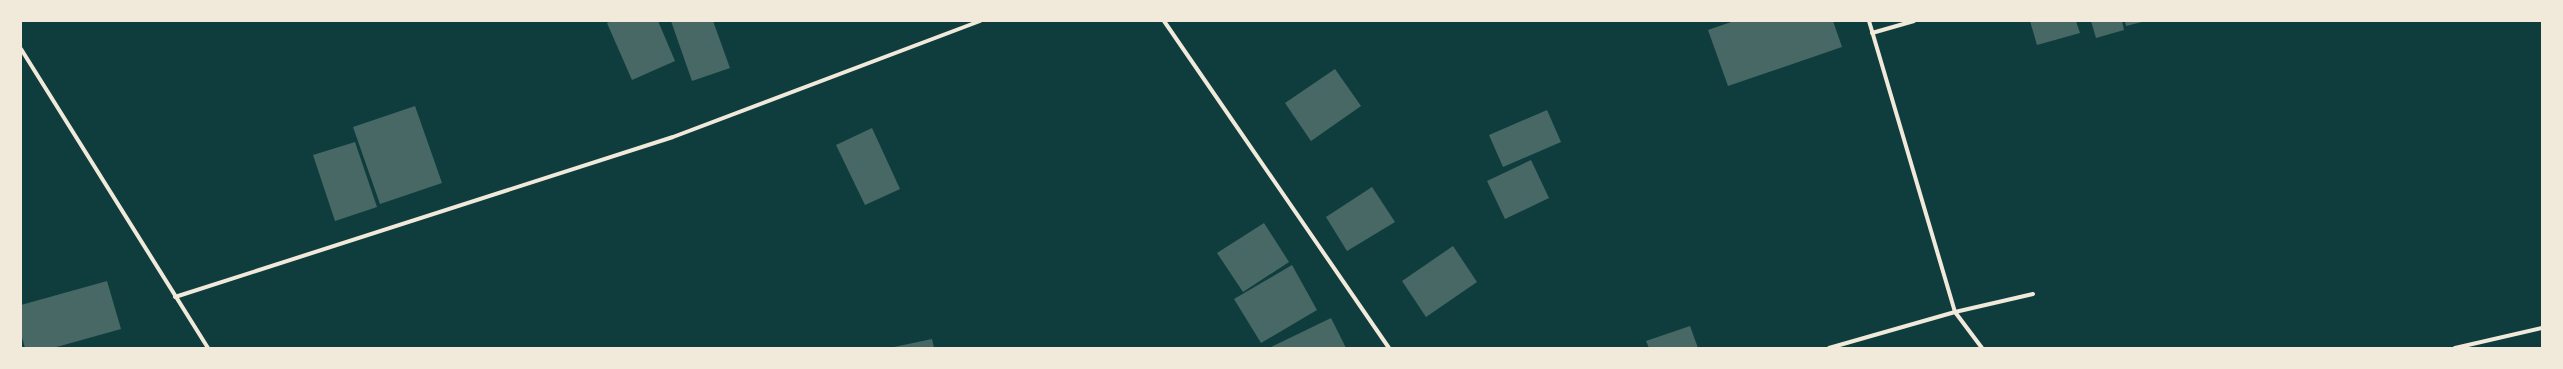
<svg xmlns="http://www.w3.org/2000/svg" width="2563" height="369" viewBox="0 0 2563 369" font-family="'PT Sans',sans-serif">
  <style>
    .building { fill: #486865 }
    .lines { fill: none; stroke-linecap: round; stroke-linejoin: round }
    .minor { stroke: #f1e9da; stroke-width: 4 }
  </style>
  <rect width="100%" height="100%" fill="#0f3d3e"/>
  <g class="building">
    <polygon points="611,21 658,21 675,61 632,80 607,23"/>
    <polygon points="671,21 713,21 730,68 692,81"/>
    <polygon points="1734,21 1833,21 1842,47 1728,86 1708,30"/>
    <polygon points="2030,21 2076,21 2080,33 2037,45"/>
    <polygon points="2091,21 2122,21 2124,30 2096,38"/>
    <polygon points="2125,21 2142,21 2142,22 2126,26"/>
    <polygon points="1335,69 1361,106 1311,141 1285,103"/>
    <polygon points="415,106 442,183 380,204 353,127"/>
    <polygon points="1547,110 1561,142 1503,167 1489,135"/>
    <polygon points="872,128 900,189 865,205 836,145"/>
    <polygon points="355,142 377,207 335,221 313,155"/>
    <polygon points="1531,160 1549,198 1505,219 1487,181"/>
    <polygon points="1372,187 1395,222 1347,251 1326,217"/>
    <polygon points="1264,223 1289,262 1243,292 1217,253"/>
    <polygon points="1453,246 1477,282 1426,317 1402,281"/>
    <polygon points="1292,265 1317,310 1261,343 1234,299"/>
    <polygon points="107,281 121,329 53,348 25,348 21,334 21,305"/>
    <polygon points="1331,318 1346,348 1269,348"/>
    <polygon points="1690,326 1698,348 1649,348 1646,341"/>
    <polygon points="932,339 934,348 894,348 894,347"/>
  </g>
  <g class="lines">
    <g class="minor">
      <polyline points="1164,21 1389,348"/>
      <polyline points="1869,21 1955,312 1982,348"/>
      <polyline points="1872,33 1914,21"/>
      <polyline points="21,49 208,348"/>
      <polyline points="175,297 673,137 980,21"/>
      <polyline points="1829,348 1955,312 2033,294"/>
      <polyline points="2455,348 2542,328"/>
    </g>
  </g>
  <rect width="2563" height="369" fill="none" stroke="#f1e9da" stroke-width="44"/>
</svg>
